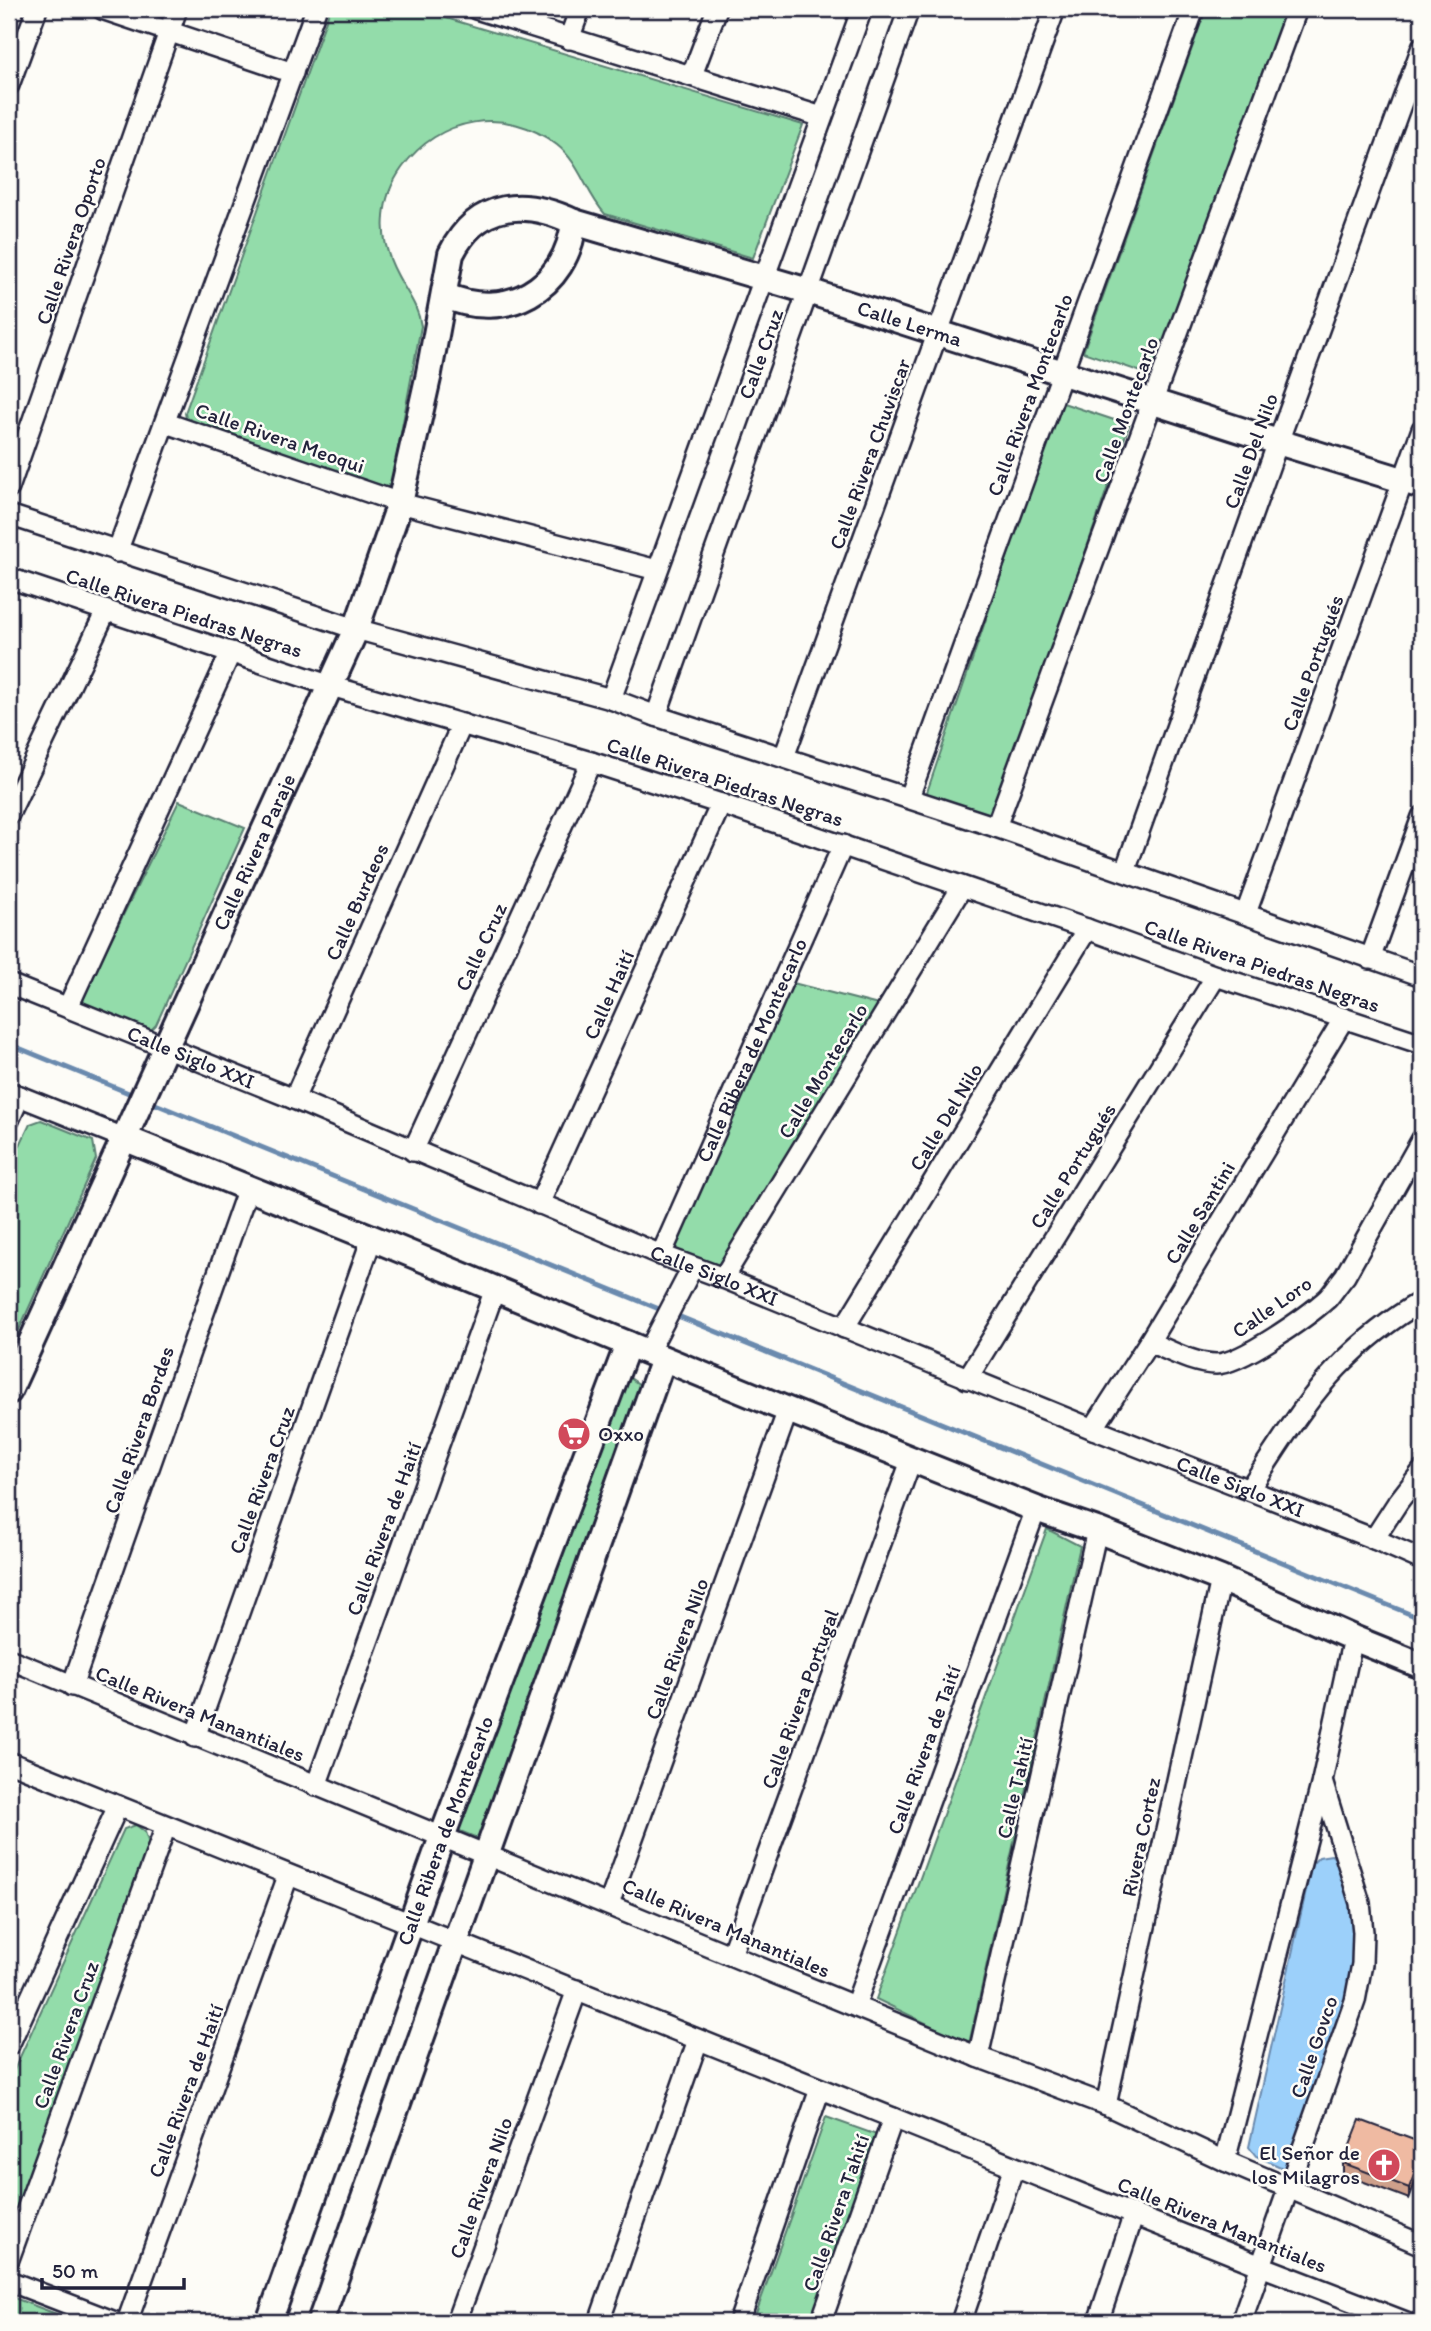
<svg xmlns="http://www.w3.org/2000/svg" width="1431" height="2331" viewBox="0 0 1431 2331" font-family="Itim,sans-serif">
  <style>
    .green { fill: #93dcaa; stroke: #5a7f72; stroke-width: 2 }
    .water { fill: #9cd0fa; stroke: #6b8aae; stroke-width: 2 }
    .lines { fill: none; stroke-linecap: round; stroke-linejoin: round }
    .stream { stroke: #6b8aae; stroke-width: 5 }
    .minor-casing { stroke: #22223b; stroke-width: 24 }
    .tertiary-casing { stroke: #22223b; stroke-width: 30 }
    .minor { stroke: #fdfcf7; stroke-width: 19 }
    .tertiary { stroke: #fdfcf7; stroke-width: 24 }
    .wall { fill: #cea08b; stroke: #22223b; stroke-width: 2 }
    .shaded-wall { fill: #a78271; stroke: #22223b; stroke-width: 2 }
    .building { fill: #efbaa2; stroke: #22223b; stroke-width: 2 }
    .labels { text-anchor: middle; stroke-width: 5; stroke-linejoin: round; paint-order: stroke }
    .street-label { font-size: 21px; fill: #22223b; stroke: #fdfcf7 }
    .poi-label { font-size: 21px; fill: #22223b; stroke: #fdfcf7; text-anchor: start }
  </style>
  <rect width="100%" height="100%" fill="#fdfcf7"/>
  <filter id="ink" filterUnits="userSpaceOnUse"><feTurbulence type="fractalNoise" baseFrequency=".0143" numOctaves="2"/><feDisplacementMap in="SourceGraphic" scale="14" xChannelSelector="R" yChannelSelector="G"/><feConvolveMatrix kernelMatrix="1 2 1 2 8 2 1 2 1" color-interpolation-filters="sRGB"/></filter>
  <g filter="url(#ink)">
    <g class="green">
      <path d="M330 9H416L803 125 753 258 605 214C586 193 580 163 557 145 506 105 438 117 402 168 392 182 385 199 384 217 382 236 388 257 397 274 406 292 418 305 421 326L392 481 385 491 187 424 185 413Z"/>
      <polygon points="523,9 566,9 558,17 550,18"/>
      <polygon points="1206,9 1287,9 1156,377 1083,352"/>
      <polygon points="1060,402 1129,425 994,818 926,795"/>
      <polygon points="179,801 245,828 156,1025 148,1033 84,1006 83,997"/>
      <polygon points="793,983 878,1005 723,1263 717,1267 678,1253 675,1248"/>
      <polygon points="41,1120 93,1141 96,1159 9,1352 9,1168 30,1124"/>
      <polygon points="627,1376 643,1387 482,1840 455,1829"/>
      <polygon points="1047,1529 1080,1546 969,2044 876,1999"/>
      <polygon points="136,1825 145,1832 149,1844 9,2228 9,2081 124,1829"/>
      <polygon points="826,2117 877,2135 810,2322 753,2322"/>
      <polygon points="9,2296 77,2322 9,2322"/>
    </g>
    <polygon class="water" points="1331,1855 1339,1861 1350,1902 1355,1948 1351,1992 1288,2165 1283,2168 1256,2156 1249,2147 1312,1864 1319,1857"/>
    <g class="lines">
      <g class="stream">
        <polyline points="9,1044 136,1096"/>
        <polyline points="148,1101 664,1311"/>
        <polyline points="673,1314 1422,1619"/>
      </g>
      <defs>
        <g id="minor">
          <polyline points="102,9 293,73"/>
          <polyline points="476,9 822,117"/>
          <polyline points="569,39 580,9"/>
          <polyline points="692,75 717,9"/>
          <polyline points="9,85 37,9"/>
          <polyline points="166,423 400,503 657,570"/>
          <polyline points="9,488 177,9"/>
          <polyline points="9,515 356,629 611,699 656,716 996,827 1422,976"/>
          <polyline points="117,552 316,9"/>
          <polyline points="9,578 331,686 591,762 721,804 1087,929 1216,976 1422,1044"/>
          <polyline points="611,699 862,9"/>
          <polyline points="656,716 909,9"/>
          <polyline points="784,757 1055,9"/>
          <polyline points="909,797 1194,9"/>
          <polyline points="9,814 106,611"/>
          <polyline points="996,827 1297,9"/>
          <polyline points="1125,871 1278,442 1422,47"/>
          <polyline points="1246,913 1422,429"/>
          <polyline points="1370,959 1422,817"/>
          <path id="s1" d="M9 984 294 1099 661 1255 723 1278 1093 1429 1374 1539 1422 1560"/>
          <polyline points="68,1007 231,652"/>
          <polyline points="9,1092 124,1138"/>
          <polyline points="294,1099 462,724"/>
          <polyline points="9,1120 20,1096"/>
          <polyline points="413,1151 591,762"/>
          <polyline points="539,1204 721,804"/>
          <path id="s2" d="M661 1255 843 845"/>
          <polyline points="723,1278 962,887"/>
          <polyline points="844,1328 1087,929"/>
          <polyline points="654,1341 692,1268"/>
          <path d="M1149 1342C1169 1350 1193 1364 1216 1364 1241 1364 1308 1316 1328 1298 1334 1291 1339 1283 1345 1276L1422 1139"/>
          <polyline points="967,1379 1216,976"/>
          <polyline points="1093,1429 1149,1342 1344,1018"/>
          <path d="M1249 1489C1277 1449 1303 1403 1338 1367 1363 1341 1391 1319 1422 1301"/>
          <polyline points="1374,1539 1398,1502 1422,1471"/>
          <polyline points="9,1659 978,2057 1106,2105 1225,2161 1422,2245"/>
          <polyline points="72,1686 248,1188"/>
          <polyline points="195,1737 372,1238"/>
          <polyline points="9,1762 1261,2266 1406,2322"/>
          <polyline points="316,1786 495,1289"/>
          <polyline points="609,1904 788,1410"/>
          <polyline points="731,1955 912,1458"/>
          <polyline points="855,2006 1036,1509"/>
          <polyline points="9,2045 118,1806"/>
          <polyline points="978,2057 1097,1530"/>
          <polyline points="1106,2105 1221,1579"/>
          <polyline points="1225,2161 1322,1781 1353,1638"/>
          <polyline points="9,2259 166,1826"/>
          <polyline points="9,2281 115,2322"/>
          <polyline points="127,2322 288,1876"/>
          <polyline points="456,2322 577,1990"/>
          <polyline points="599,2322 698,2040"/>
          <polyline points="739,2322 820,2089"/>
          <polyline points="821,2322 893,2118"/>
          <polyline points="961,2322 1014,2167"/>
          <polyline points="1098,2322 1134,2214"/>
          <polyline points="1241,2322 1355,2001 1362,1964 1363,1932 1360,1903 1322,1781"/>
        </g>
        <g id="tertiary">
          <path d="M444 295C505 323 567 289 574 222"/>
          <polyline points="124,1138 372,1238 788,1410 1036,1509 1097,1530 1221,1579 1353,1638 1422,1666"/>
          <path id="s3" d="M9 1391 356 629 400 503 428 378 451 254C478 200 525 199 574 222L808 291 1278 442 1422 486"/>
          <path id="s4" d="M269 2322 442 1837 628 1344"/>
          <polyline points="320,2322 663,1359"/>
        </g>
      </defs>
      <use href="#minor" class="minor-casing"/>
      <use href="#tertiary" class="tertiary-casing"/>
      <use href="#minor" class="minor"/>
      <use href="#tertiary" class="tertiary"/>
    </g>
    <polygon class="wall" points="1422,2143 1409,2199 1343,2174 1343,2163"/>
    <polygon class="shaded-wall" points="1422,2154 1422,2165 1409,2199 1409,2188"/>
    <polygon class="building" points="1360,2120 1422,2143 1422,2154 1409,2188 1343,2163"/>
  </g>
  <defs>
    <symbol id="supermarket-disc" viewBox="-11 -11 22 22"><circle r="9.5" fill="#d1495b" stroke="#fdfcf7"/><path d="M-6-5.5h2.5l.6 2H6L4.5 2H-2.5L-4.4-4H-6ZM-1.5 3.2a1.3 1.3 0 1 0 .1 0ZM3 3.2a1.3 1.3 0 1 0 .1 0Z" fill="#fff"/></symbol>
    <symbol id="church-disc" viewBox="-11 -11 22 22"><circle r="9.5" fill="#d1495b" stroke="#fdfcf7"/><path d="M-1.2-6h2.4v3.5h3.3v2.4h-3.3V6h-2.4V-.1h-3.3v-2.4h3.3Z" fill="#fff"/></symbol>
  </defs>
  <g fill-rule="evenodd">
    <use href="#supermarket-disc" x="555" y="1415" width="38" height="38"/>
    <use href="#church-disc" x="1365" y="2146" width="38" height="38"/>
  </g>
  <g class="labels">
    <g class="street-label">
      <text transform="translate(71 241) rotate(-71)" y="7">Calle Rivera Oporto</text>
      <text dy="7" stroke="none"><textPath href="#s3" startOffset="1720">Calle Lerma</textPath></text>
      <text transform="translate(761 354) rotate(-70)" y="7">Calle Cruz</text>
      <text transform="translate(1030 395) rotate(-70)" y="7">Calle Rivera Montecarlo</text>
      <text transform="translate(1126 410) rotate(-70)" y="7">Calle Montecarlo</text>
      <text transform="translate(280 438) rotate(19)" y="7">Calle Rivera Meoqui</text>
      <text transform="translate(1251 451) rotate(-70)" y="7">Calle Del Nilo</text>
      <text transform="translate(870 454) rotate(-70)" y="7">Calle Rivera Chuviscar</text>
      <text transform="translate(184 613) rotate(18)" y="7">Calle Rivera Piedras Negras</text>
      <text transform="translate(1313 663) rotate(-70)" y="7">Calle Portugués</text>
      <text transform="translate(725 782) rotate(18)" y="7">Calle Rivera Piedras Negras</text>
      <text dy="7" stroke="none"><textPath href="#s3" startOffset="592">Calle Rivera Paraje</textPath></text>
      <text transform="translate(357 902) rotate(-66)" y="7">Calle Burdeos</text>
      <text transform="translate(481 947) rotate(-65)" y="7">Calle Cruz</text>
      <text transform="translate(1262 966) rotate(19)" y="7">Calle Rivera Piedras Negras</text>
      <text transform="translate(609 995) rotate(-66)" y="7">Calle Haití</text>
      <text dy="7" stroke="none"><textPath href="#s2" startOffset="224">Calle Ribera de Montecarlo</textPath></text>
      <text dy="7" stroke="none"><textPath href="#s1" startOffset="196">Calle Siglo XXI</textPath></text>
      <text transform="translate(823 1071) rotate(-59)" y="7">Calle Montecarlo</text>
      <text transform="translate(946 1117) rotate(-59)" y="7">Calle Del Nilo</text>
      <text transform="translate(1073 1166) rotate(-58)" y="7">Calle Portugués</text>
      <text transform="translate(1200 1213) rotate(-59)" y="7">Calle Santini</text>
      <text dy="7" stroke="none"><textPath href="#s1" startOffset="763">Calle Siglo XXI</textPath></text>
      <text transform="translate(1272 1307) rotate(-35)" y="7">Calle Loro</text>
      <text transform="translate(139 1430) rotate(-71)" y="7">Calle Rivera Bordes</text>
      <text transform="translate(262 1480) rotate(-70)" y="7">Calle Rivera Cruz</text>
      <text dy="7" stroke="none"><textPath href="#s1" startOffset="1330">Calle Siglo XXI</textPath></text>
      <text transform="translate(384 1529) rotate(-70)" y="7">Calle Rivera de Haití</text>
      <text transform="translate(677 1649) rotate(-70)" y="7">Calle Rivera Nilo</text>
      <text transform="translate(800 1699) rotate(-70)" y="7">Calle Rivera Portugal</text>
      <text transform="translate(200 1714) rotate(22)" y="7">Calle Rivera Manantiales</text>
      <text transform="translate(924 1750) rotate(-70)" y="7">Calle Rivera de Taití</text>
      <text transform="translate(1015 1788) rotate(-77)" y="7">Calle Tahití</text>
      <text dy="7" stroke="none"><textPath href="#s4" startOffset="522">Calle Ribera de Montecarlo</textPath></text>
      <text transform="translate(1141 1837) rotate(-78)" y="7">Rivera Cortez</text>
      <text transform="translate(726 1928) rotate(23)" y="7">Calle Rivera Manantiales</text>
      <text transform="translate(66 2035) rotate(-70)" y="7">Calle Rivera Cruz</text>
      <text transform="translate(1314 2047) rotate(-71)" y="7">Calle Govco</text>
      <text transform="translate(186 2091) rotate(-70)" y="7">Calle Rivera de Haití</text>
      <text transform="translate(481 2188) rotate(-70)" y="7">Calle Rivera Nilo</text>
      <text transform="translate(836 2213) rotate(-71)" y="7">Calle Rivera Tahití</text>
      <text transform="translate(1222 2225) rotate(22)" y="7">Calle Rivera Manantiales</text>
    </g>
    <g class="poi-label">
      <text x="598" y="1441">Oxxo</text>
      <text x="1360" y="2160" text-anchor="end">El Señor de<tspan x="1360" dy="24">los Milagros</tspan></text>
    </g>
  </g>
  <rect width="1431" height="2331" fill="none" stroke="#fdfcf7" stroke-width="35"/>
  <rect x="18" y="18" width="1396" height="2296" fill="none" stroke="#22223b" stroke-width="2.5" filter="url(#ink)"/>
  <path d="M42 2278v10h142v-10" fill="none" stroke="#22223b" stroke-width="3.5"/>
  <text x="52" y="2278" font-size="21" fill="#22223b" stroke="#fdfcf7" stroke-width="5" paint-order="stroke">50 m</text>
</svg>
